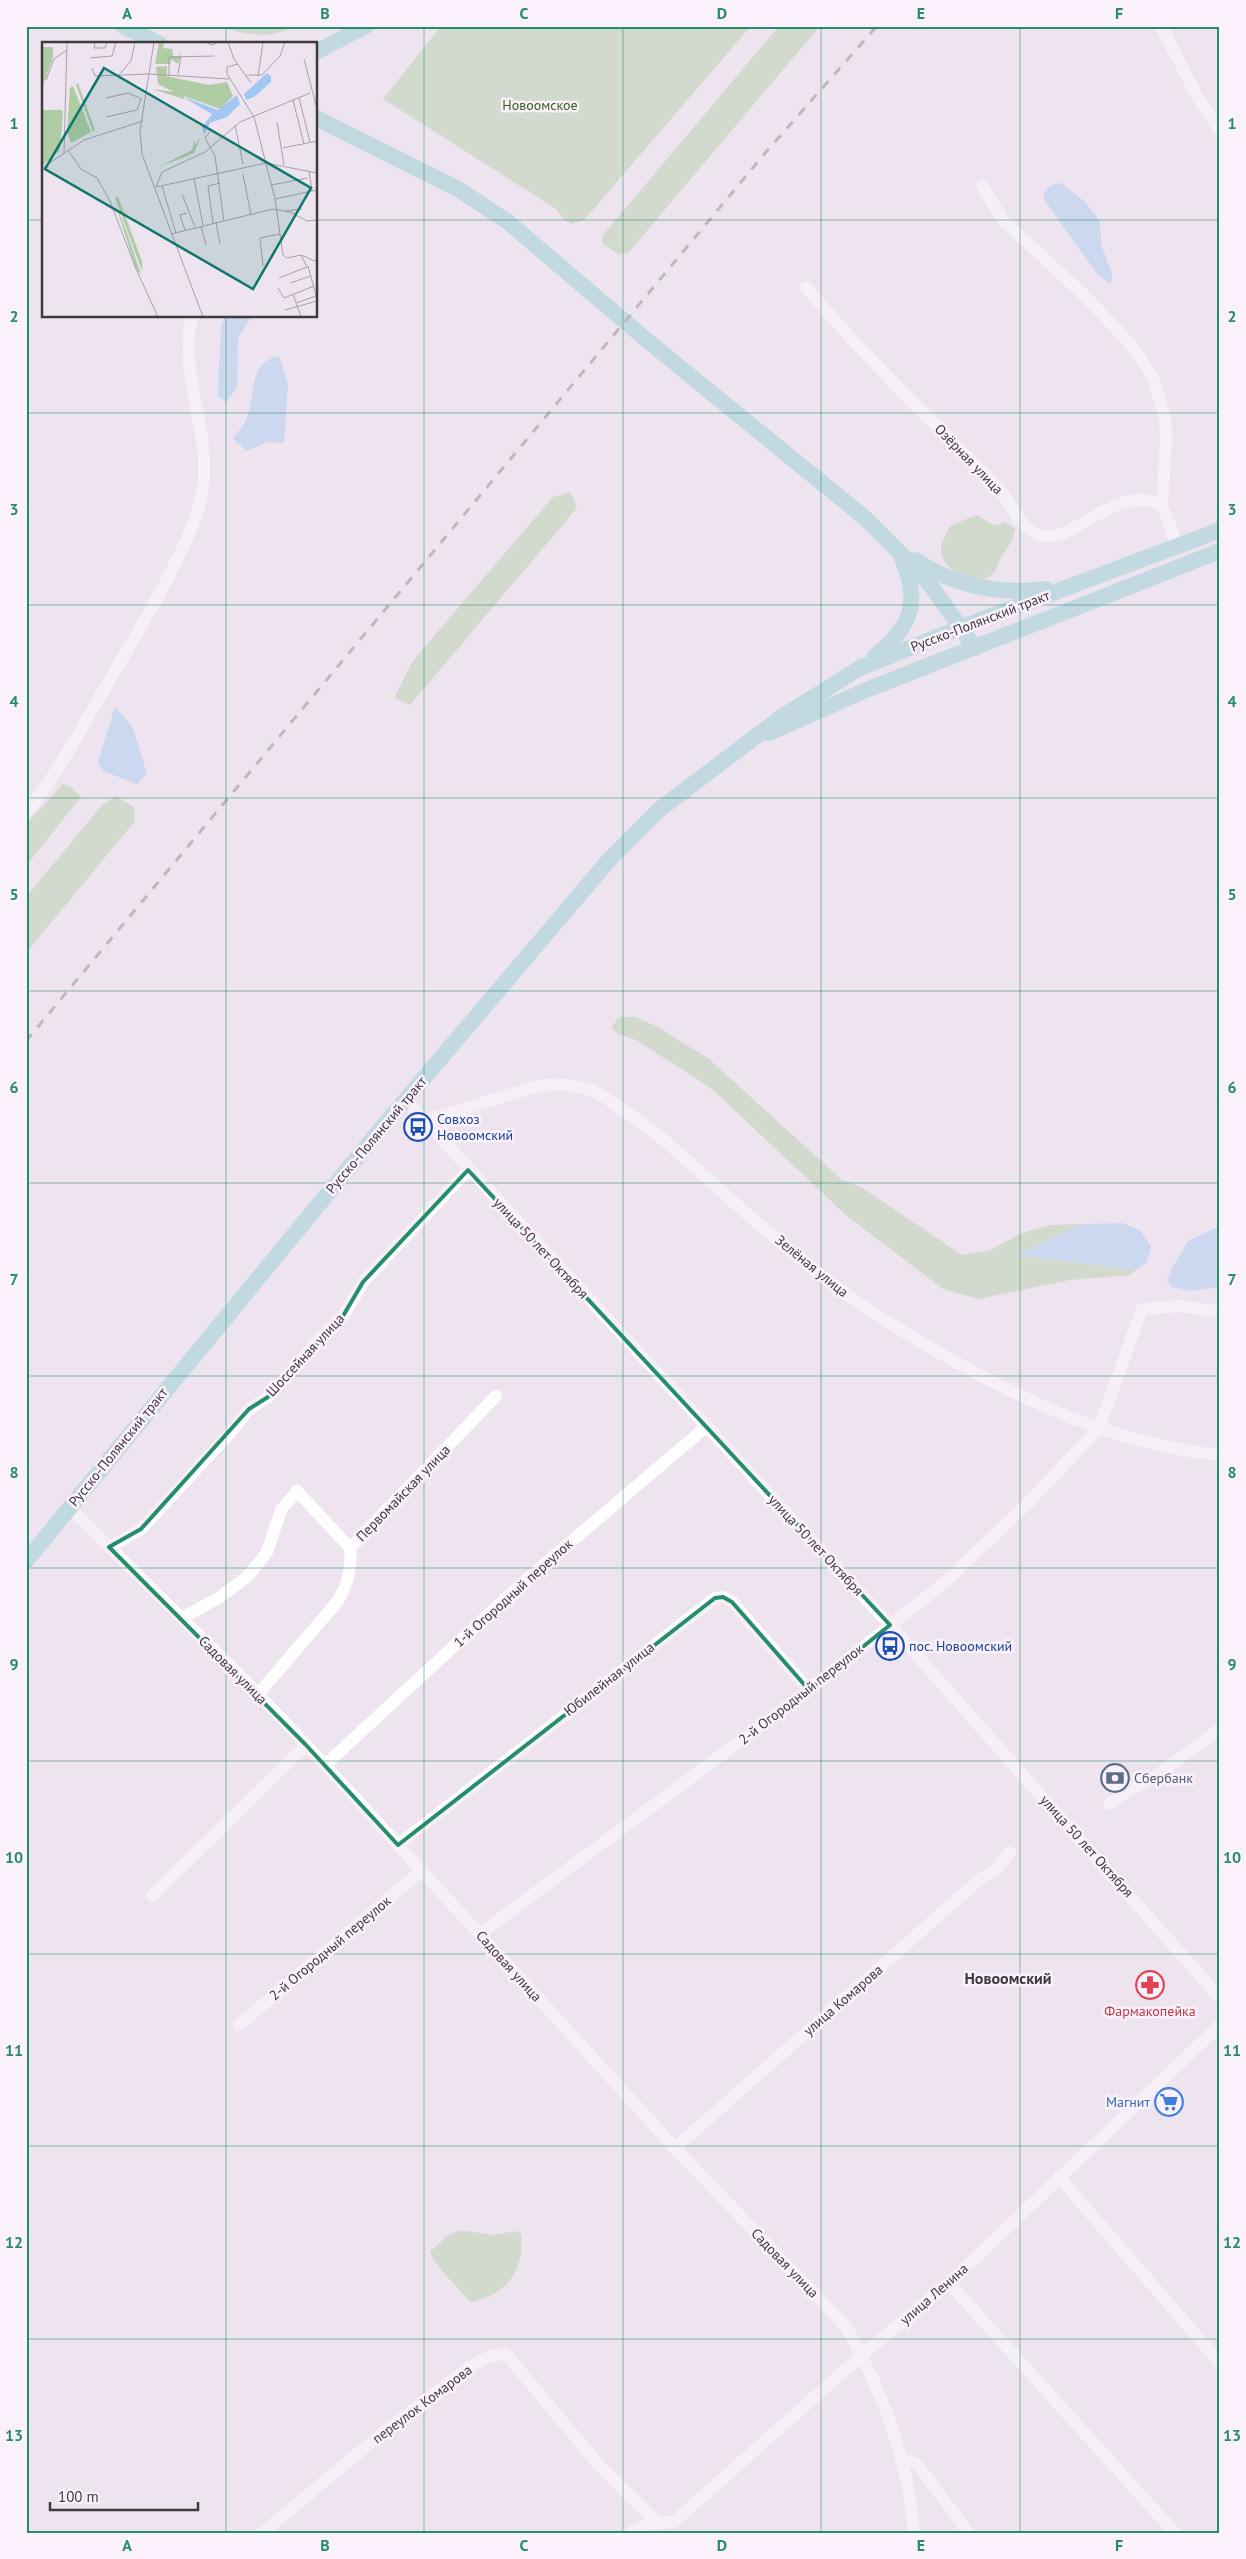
<svg xmlns="http://www.w3.org/2000/svg" width="1246" height="2559" viewBox="0 0 1246 2559" font-family="'PT Sans',sans-serif">
  <style>
    .green { fill: #b0cca5 }
    .water { fill: #a2c7f2 }
    .lines { fill: none; stroke-linecap: round; stroke-linejoin: round }
    .minor { stroke: #fff; stroke-width: 12 }
    .major { stroke: #8ccdd1; stroke-width: 16 }
    .rail { stroke: #868087; stroke-width: 3; stroke-dasharray: 9 9; stroke-linecap: butt }
    .marked { fill: none; stroke: #258d6a; stroke-width: 4; stroke-linejoin: round }
    .grid { fill: none; stroke: #258d6a; stroke-width: 1; stroke-opacity: 0.55 }
    .labels { text-anchor: middle; stroke-width: 5; stroke-linejoin: round; paint-order: stroke }
    .park-label { font-size: 14px; fill: #376123; stroke: #fbf1fc }
    .street-label { font-size: 14px; fill: #3e3a3e; stroke: #fbf1fc }
    .transit-label { font-size: 14px; fill: #164399; stroke: #fbf1fc; text-anchor: start }
    .service-label { font-size: 14px; fill: #4e5e75; stroke: #fbf1fc; text-anchor: start }
    .health-label { font-size: 14px; fill: #be3a42; stroke: #fbf1fc }
    .shop-label { font-size: 14px; fill: #366cbe; stroke: #fbf1fc; text-anchor: end }
    .quarter-label { font-size: 16px; font-weight: bold; fill: #3e3a3e; stroke: #fbf1fc }
    .inset-road { fill: none; stroke: #a8a0a8; stroke-width: 1 }
    .view { fill: #0f766e; fill-opacity: 0.15; stroke: #0f766e; stroke-width: 2.5 }
    .inset-edge { fill: none; stroke: #3e3a3e; stroke-width: 2.5 }
    .neatline { fill: none; stroke: #258d6a; stroke-width: 2 }
    .grid-label { font-size: 16px; text-anchor: middle; font-weight: bold; fill: #258d6a }
  </style>
  <rect width="100%" height="100%" fill="#eee4ef"/>
  <g class="green">
    <path d="M218 26H295C268 41 245 34 218 26Z"/>
    <polygon points="441,26 751,26 584,220 572,224 563,219 556,209 383,99"/>
    <polygon points="779,26 820,26 629,252 619,255 602,243 603,235"/>
    <polygon points="570,492 577,508 410,705 394,698 412,662 553,497"/>
    <path d="M976 515C988 520 992 530 1005 522L1015 528C1013 541 1009 545 1003 555 999 560 998 568 994 573 981 590 939 572 941 547 942 541 947 532 950 526Z"/>
    <polygon points="63,784 71,787 81,797 26,866 26,824"/>
    <polygon points="116,796 134,807 135,821 26,953 26,897 102,805"/>
    <polygon points="620,1017 635,1017 656,1026 709,1059 842,1180 861,1187 962,1255 990,1250 1022,1233 1050,1225 1084,1224 1017,1255 1136,1270 1130,1275 1070,1280 978,1299 943,1289 847,1216 712,1089 636,1040 618,1034 611,1027"/>
    <path d="M460 2230 494 2235 516 2231 521 2234C525 2271 506 2296 470 2302 458 2287 437 2269 430 2252L447 2236Z"/>
  </g>
  <g class="water">
    <path d="M1061 183 1084 201 1100 221 1101 244 1112 274V281L1109 283 1098 275 1043 198C1045 188 1051 184 1061 183Z"/>
    <polygon points="225,316 252,316 238,338 237,388 226,402 218,396 221,326"/>
    <path d="M279 356 288 384 284 443 267 442 247 451 233 439C237 433 242 427 246 420 257 397 246 363 279 356Z"/>
    <polygon points="115,706 133,728 147,774 137,784 103,771 98,763"/>
    <polygon points="1123,1223 1141,1231 1151,1247 1147,1262 1136,1270 1016,1255 1084,1224"/>
    <polygon points="1220,1226 1220,1287 1190,1291 1172,1287 1167,1281 1172,1268 1188,1241"/>
  </g>
  <g class="lines">
    <g class="minor">
      <polyline points="1161,26 1198,98 1220,131"/>
      <polyline points="982,186 1003,220 1089,300 1132,346 1153,377 1165,417 1166,442 1162,505 1178,547"/>
      <path d="M806 287C865 358 933 421 997 487 1010 501 1020 528 1039 535 1072 548 1112 482 1162 505"/>
      <path d="M26 812C58 774 80 730 105 688 129 647 153 608 174 566 188 536 202 511 204 477 207 424 179 369 192 316"/>
      <polyline points="405,1099 890,1625 1220,1998"/>
      <path d="M424 1121 538 1086C559 1083 577 1084 597 1093 605 1096 612 1103 620 1108 658 1132 688 1161 721 1191 772 1236 826 1283 883 1319 986 1383 1098 1443 1220 1455"/>
      <path d="M69 1507 258 1694 325 1765 675 2148 847 2328C882 2391 909 2461 914 2533"/>
      <polyline points="109,1547 141,1529 230,1433 249,1409 268,1397 318,1340 343,1316 363,1282 468,1170"/>
      <polyline points="182,1618 220,1597 248,1576 267,1552 281,1510 297,1491 350,1548"/>
      <path d="M258 1694 338 1601C348 1583 352 1568 350 1548L496 1396"/>
      <polyline points="325,1765 527,1579 706,1427"/>
      <polyline points="1109,1804 1128,1790 1151,1779 1220,1729"/>
      <polyline points="398,1845 715,1598 723,1597 732,1602 809,1690"/>
      <polyline points="152,1896 306,1745"/>
      <polyline points="480,1934 809,1690 945,1582 1026,1505 1099,1428 1142,1309 1180,1306 1220,1312"/>
      <polyline points="239,2025 422,1870"/>
      <polyline points="675,2148 980,1879 995,1871 1010,1852"/>
      <polyline points="1059,2177 1220,2363"/>
      <polyline points="949,2283 1175,2533"/>
      <polyline points="902,2458 917,2464 969,2533"/>
      <polyline points="262,2533 391,2426 471,2366 490,2356 506,2354 598,2464 657,2522"/>
      <path d="M631 2533C643 2523 659 2522 674 2522L862 2355 949 2283 1220 2025"/>
    </g>
    <g class="major">
      <polyline points="123,26 160,44"/>
      <polyline points="316,52 366,26"/>
      <polyline points="316,118 458,189 508,222 649,342 865,518 926,579 975,648"/>
      <path d="M915 560C955 586 999 595 1046 589"/>
      <path d="M875 656C911 627 921 602 902 559"/>
      <polyline points="769,733 871,688 1220,551"/>
      <polyline points="26,1561 379,1131 609,860 660,809 783,716 860,668 962,627 1220,530"/>
    </g>
    <polyline class="rail" points="26,1041 766,152 877,26"/>
  </g>
  <path d="M0 0H1246V2559H0ZM468 1170 890 1625 809 1690 732 1602 723 1597 715 1598 398 1845 306 1745 109 1547 141 1529 249 1409 268 1397 343 1316 363 1282Z" fill="#eee4ef" fill-opacity=".55" fill-rule="evenodd"/>
  <path class="marked" d="M468 1170 890 1625 809 1690 732 1602 723 1597 715 1598 398 1845 306 1745 109 1547 141 1529 249 1409 268 1397 343 1316 363 1282Z"/>
  <path class="grid" d="M226 26V44M424 26V2533M623 26V2533M821 26V2533M1020 26V2533M26 220H44M316 220H1220M226 316V2533M26 413H1220M26 605H1220M26 798H1220M26 991H1220M26 1183H1220M26 1376H1220M26 1568H1220M26 1761H1220M26 1954H1220M26 2146H1220M26 2339H1220"/>
  <defs>
    <symbol id="bus-ring" viewBox="-11 -11 22 22"><circle r="9.5" fill="#fbf1fc" stroke="#1a4fb4" stroke-width="1.5"/><path d="M-5-6H5V4H4V6H2V4H-2V6H-4V4H-5ZM-3.5-4V0h7V-4ZM-3.5 1.2v1.5H-2V1.2ZM2 1.2v1.5H3.5V1.2Z" fill="#1a4fb4"/></symbol>
    <symbol id="bank-ring" viewBox="-11 -11 22 22"><circle r="9.5" fill="#fbf1fc" stroke="#5c6f8a" stroke-width="1.5"/><path d="M-6-4H6V4H-6ZM0-2.3a2.3 2.3 0 1 0 0 4.6a2.3 2.3 0 1 0 0-4.6Z" fill="#5c6f8a"/></symbol>
    <symbol id="pharmacy-ring" viewBox="-11 -11 22 22"><circle r="9.5" fill="#fbf1fc" stroke="#e0444e" stroke-width="1.5"/><path d="M-2-6h4v4h4v4h-4v4h-4v-4h-4v-4h4Z" fill="#e0444e"/></symbol>
    <symbol id="supermarket-ring" viewBox="-11 -11 22 22"><circle r="9.5" fill="#fbf1fc" stroke="#3f7fe0" stroke-width="1.5"/><path d="M-6-5.5h2.5l.6 2H6L4.5 2H-2.5L-4.4-4H-6ZM-1.5 3.2a1.3 1.3 0 1 0 .1 0ZM3 3.2a1.3 1.3 0 1 0 .1 0Z" fill="#3f7fe0"/></symbol>
  </defs>
  <g fill-rule="evenodd">
    <use href="#bus-ring" x="402" y="1111" width="32" height="32"/>
    <use href="#bus-ring" x="874" y="1630" width="32" height="32"/>
    <use href="#bank-ring" x="1099" y="1762" width="32" height="32"/>
    <use href="#pharmacy-ring" x="1134" y="1969" width="32" height="32"/>
    <use href="#supermarket-ring" x="1153" y="2086" width="32" height="32"/>
  </g>
  <g class="labels">
    <g class="park-label">
      <text x="540" y="110">Новоомское</text>
    </g>
    <g class="street-label">
      <text transform="translate(969 459) rotate(46)" y="5">Озёрная улица</text>
      <text transform="translate(980 621) rotate(-21)" y="5">Русско-Полянский тракт</text>
      <text transform="translate(376 1135) rotate(-50)" y="5">Русско-Полянский тракт</text>
      <text transform="translate(541 1248) rotate(47)" y="5">улица 50 лет Октября</text>
      <text transform="translate(812 1266) rotate(39)" y="5">Зелёная улица</text>
      <text transform="translate(305 1355) rotate(-47)" y="5">Шоссейная улица</text>
      <text transform="translate(118 1447) rotate(-51)" y="5">Русско-Полянский тракт</text>
      <text transform="translate(403 1493) rotate(-46)" y="5">Первомайская улица</text>
      <text transform="translate(816 1545) rotate(47)" y="5">улица 50 лет Октября</text>
      <text transform="translate(513 1593) rotate(-42)" y="5">1-й Огородный переулок</text>
      <text transform="translate(233 1670) rotate(45)" y="5">Садовая улица</text>
      <text transform="translate(609 1679) rotate(-38)" y="5">Юбилейная улица</text>
      <text transform="translate(801 1694) rotate(-38)" y="5">2-й Огородный переулок</text>
      <text transform="translate(1087 1846) rotate(48)" y="5">улица 50 лет Октября</text>
      <text transform="translate(330 1948) rotate(-40)" y="5">2-й Огородный переулок</text>
      <text transform="translate(509 1966) rotate(48)" y="5">Садовая улица</text>
      <text transform="translate(843 2000) rotate(-41)" y="5">улица Комарова</text>
      <text transform="translate(785 2263) rotate(46)" y="5">Садовая улица</text>
      <text transform="translate(934 2294) rotate(-41)" y="5">улица Ленина</text>
      <text transform="translate(422 2404) rotate(-37)" y="5">переулок Комарова</text>
    </g>
    <g class="transit-label">
      <text x="437" y="1124">Совхоз<tspan x="437" dy="16">Новоомский</tspan></text>
      <text x="909" y="1651">пос. Новоомский</text>
    </g>
    <g class="service-label">
      <text x="1134" y="1783">Сбербанк</text>
    </g>
    <g class="health-label">
      <text x="1150" y="2016">Фармакопейка</text>
    </g>
    <g class="shop-label">
      <text x="1150" y="2107">Магнит</text>
    </g>
    <g class="quarter-label">
      <text x="1008" y="1984">Новоомский</text>
    </g>
  </g>
  <g transform="translate(42 42)">
    <rect width="275" height="275" fill="#eee4ef"/>
    <path d="M117 0H122L121 6 130 7 131 14H137L140 9 136 22 129 17 128 22H113ZM0 5H11V16L0 46ZM125 24V34L133 36 167 43 185 40 191 54 178 67 142 54V57L110 47 132 50 116 42 114 25ZM36 41 53 88 51 90 34 43ZM31 44 49 90 29 101 25 90 28 46ZM0 68H20L21 72 18 108 0 124ZM159 95 152 111 115 126 150 108 153 97V103ZM73 155H76L100 219V229ZM72 158 84 188 99 232 94 227Z" fill="#b0cca5"/>
    <path d="M225 31 229 34V40L212 55 204 58 202 52ZM195 53 198 62 185 75 168 81 162 93 160 85 170 72 139 54 176 68Z" fill="#a2c7f2"/>
    <path class="inset-road" d="M53 0 52 6H63L65 0M112 0 98 89 100 112 161 275M163 0 170 3 177 0M186 0 192 17 209 41M48 16 70 14 74 0M262 17 275 67M196 22 185 25V32L212 75 233 157 241 213 245 216 259 213M50 26 53 34 107 32M108 32 187 37M136 32 139 14M205 33H220L238 14 243 0M76 34 89 19 93 0M127 34V15L172 14M216 34 221 0M4 38 12 17 25 8M64 56 86 51 100 57M257 56 268 100M251 58 262 102M64 75 95 68 99 57M235 80 242 123M193 83 201 122M169 88 163 96 173 114 182 179M241 106 275 99M26 108 39 127 55 136 68 159 94 227 116 275M22 111 25 0M0 126 42 98 101 79M267 129 270 149M201 132 209 173M152 137 161 183M229 143 266 136M120 144 134 191M114 145 120 130 163 110 198 80 268 51M114 145 224 121 275 131M140 152 153 185M233 157 275 148M244 169 260 167M174 180 178 202M171 181 166 144 178 141M159 184 164 203M143 188 138 173 145 171M129 192 231 167 248 170 265 179 275 178M221 224 218 196 238 192M266 224 275 257M237 236 265 225 259 213 275 220M248 241 269 234M236 246 242 256 272 244M251 252 259 275M254 261 274 254M243 268 275 259"/>
    <path class="view" d="M62 26 269 146 211 247 3 127Z"/>
    <rect width="275" height="275" class="inset-edge"/>
  </g>
  <rect width="1246" height="2559" fill="none" stroke="#fbf1fc" stroke-width="55"/>
  <path d="M50 2502v8h148v-8" fill="none" stroke="#3e3a3e" stroke-width="2.5"/>
  <text x="58" y="2502" font-size="15" fill="#3e3a3e" stroke="#fbf1fc" stroke-width="4" paint-order="stroke">100 m</text>
  <rect x="28" y="28" width="1190" height="2504" class="neatline"/>
  <g class="grid-label">
    <text x="127" y="19">A</text>
    <text x="325" y="19">B</text>
    <text x="524" y="19">C</text>
    <text x="722" y="19">D</text>
    <text x="921" y="19">E</text>
    <text x="1119" y="19">F</text>
    <text x="14" y="129">1</text>
    <text x="1232" y="129">1</text>
    <text x="14" y="322">2</text>
    <text x="1232" y="322">2</text>
    <text x="14" y="515">3</text>
    <text x="1232" y="515">3</text>
    <text x="14" y="707">4</text>
    <text x="1232" y="707">4</text>
    <text x="14" y="900">5</text>
    <text x="1232" y="900">5</text>
    <text x="14" y="1093">6</text>
    <text x="1232" y="1093">6</text>
    <text x="14" y="1285">7</text>
    <text x="1232" y="1285">7</text>
    <text x="14" y="1478">8</text>
    <text x="1232" y="1478">8</text>
    <text x="14" y="1670">9</text>
    <text x="1232" y="1670">9</text>
    <text x="14" y="1863">10</text>
    <text x="1232" y="1863">10</text>
    <text x="14" y="2056">11</text>
    <text x="1232" y="2056">11</text>
    <text x="14" y="2248">12</text>
    <text x="1232" y="2248">12</text>
    <text x="14" y="2441">13</text>
    <text x="1232" y="2441">13</text>
    <text x="127" y="2551">A</text>
    <text x="325" y="2551">B</text>
    <text x="524" y="2551">C</text>
    <text x="722" y="2551">D</text>
    <text x="921" y="2551">E</text>
    <text x="1119" y="2551">F</text>
  </g>
</svg>
